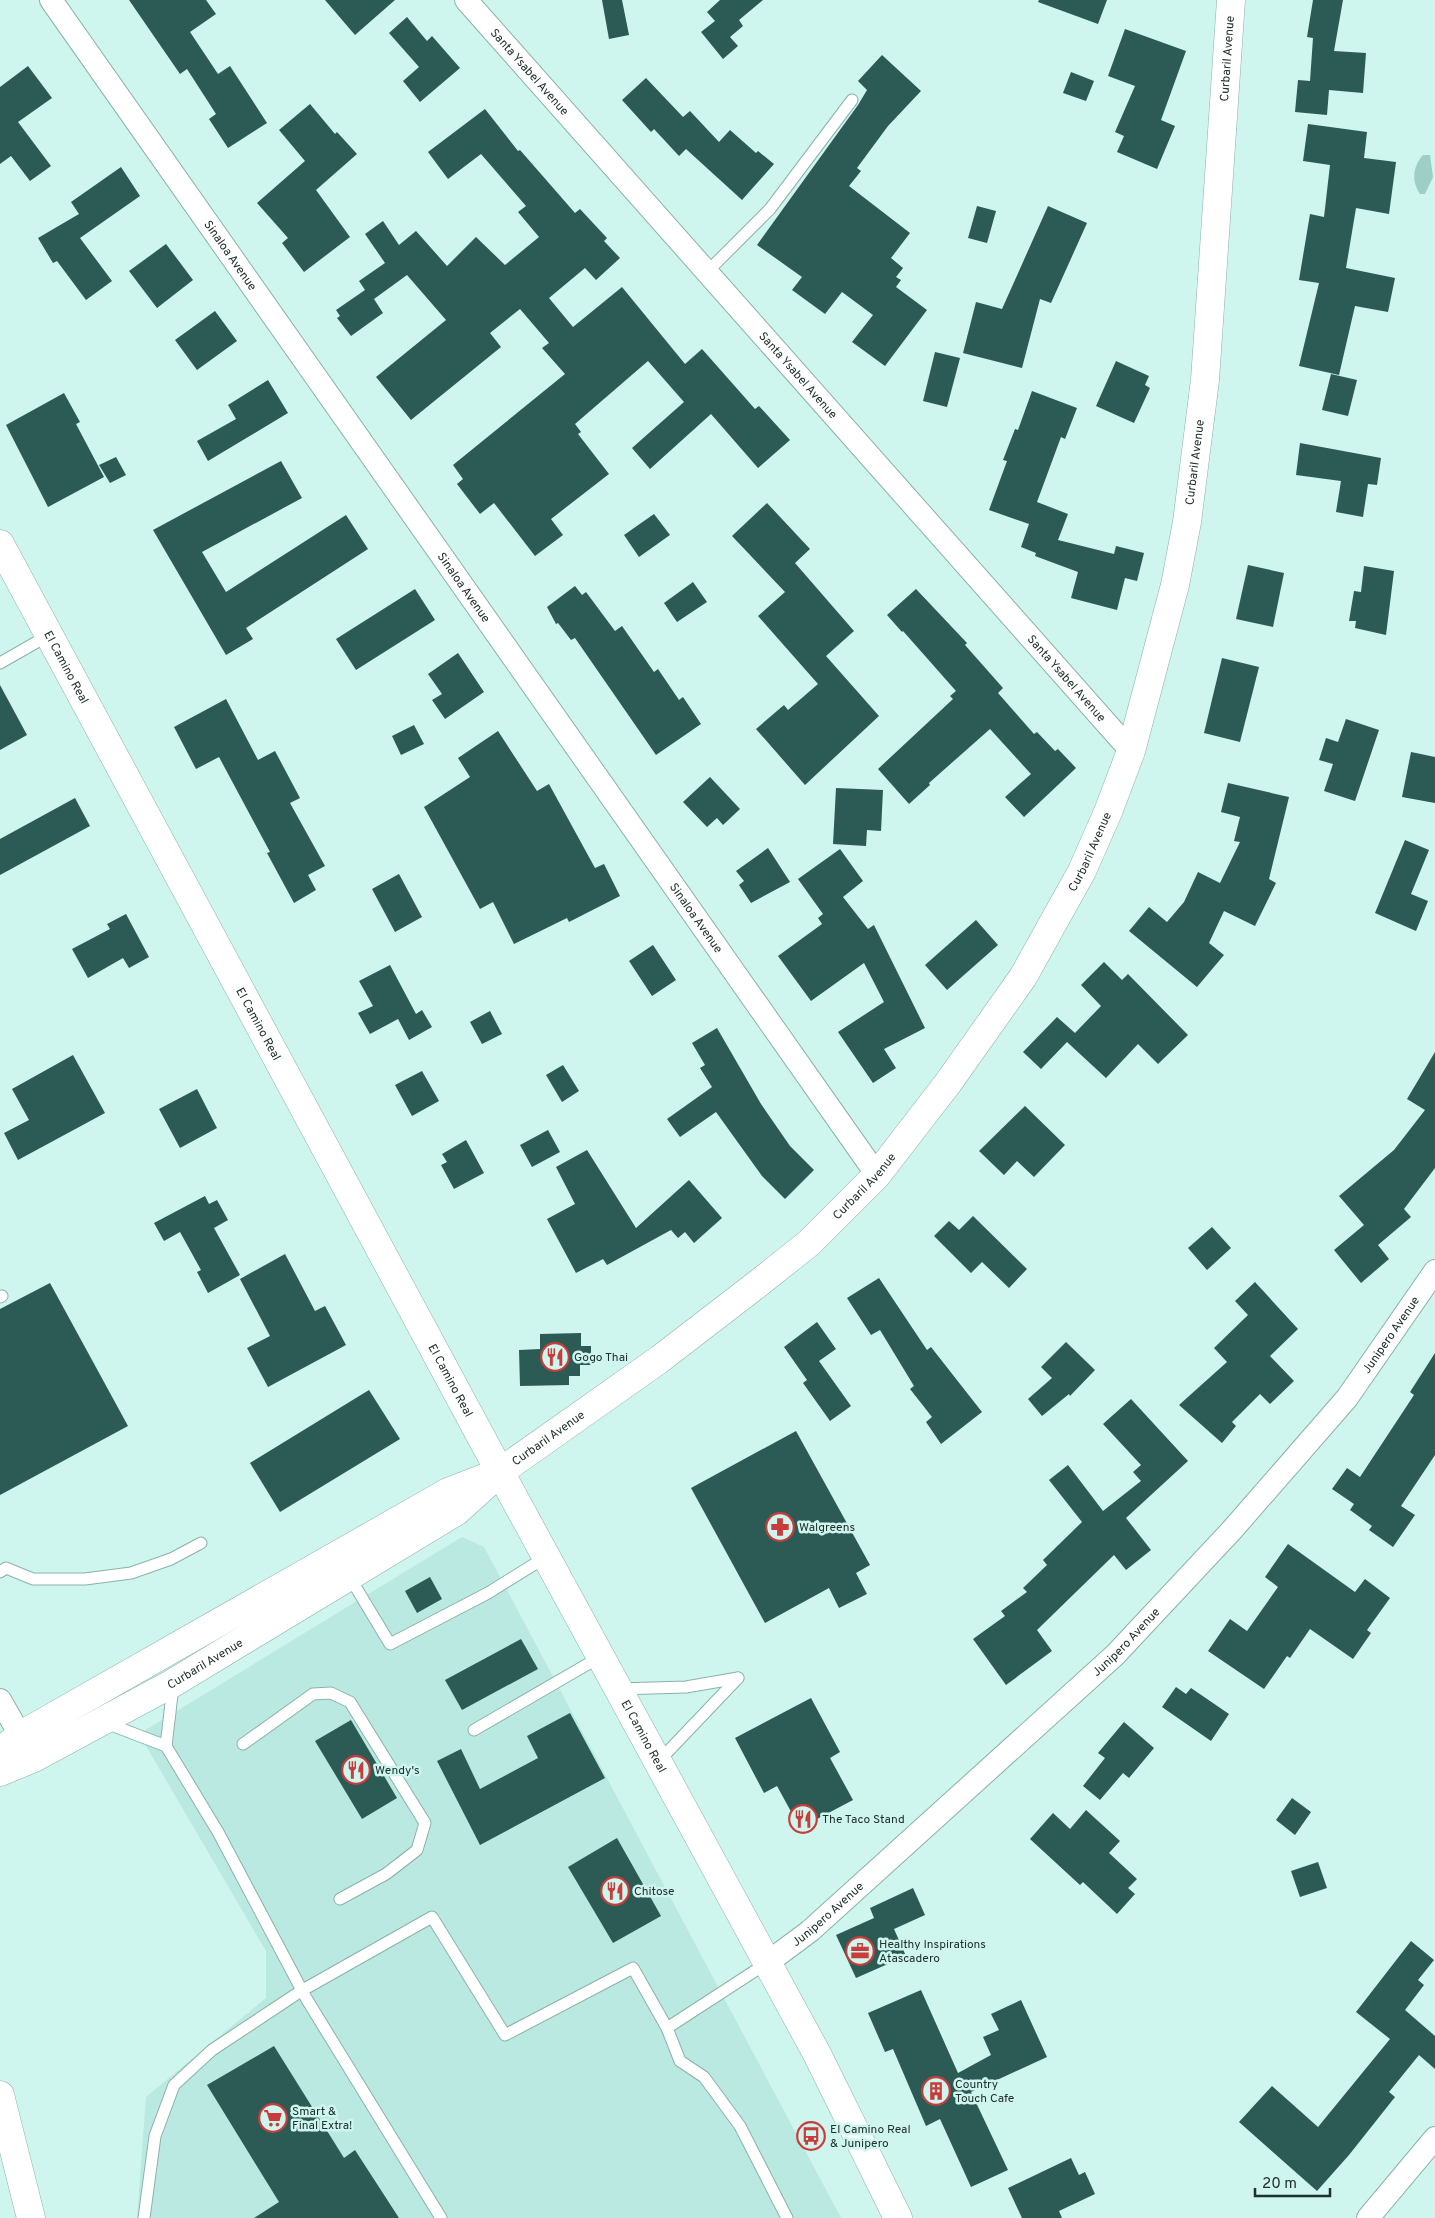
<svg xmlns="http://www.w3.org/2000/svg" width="1435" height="2218" viewBox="0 0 1435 2218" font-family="Overpass,sans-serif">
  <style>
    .built { fill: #b9e9e1 }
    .water { fill: #9ecfc7 }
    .building { fill: #2c5a54 }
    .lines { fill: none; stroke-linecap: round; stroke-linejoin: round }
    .service-casing { stroke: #8bb1ab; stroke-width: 13 }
    .minor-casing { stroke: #8bb1ab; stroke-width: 24 }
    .tertiary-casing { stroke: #8bb1ab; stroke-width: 29 }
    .secondary-casing { stroke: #8bb1ab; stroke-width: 29 }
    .motorway-casing { stroke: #8bb1ab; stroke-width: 29 }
    .service { stroke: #fff; stroke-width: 11 }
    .minor { stroke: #fff; stroke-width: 22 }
    .tertiary { stroke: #fff; stroke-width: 28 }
    .secondary { stroke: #fff; stroke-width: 28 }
    .motorway { stroke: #fff; stroke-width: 28 }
    .labels { text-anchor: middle; stroke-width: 5; stroke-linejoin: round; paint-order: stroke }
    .street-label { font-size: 12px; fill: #20302d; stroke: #cef5ee }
    .poi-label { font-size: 12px; fill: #20302d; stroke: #cef5ee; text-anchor: start }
  </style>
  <rect width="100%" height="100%" fill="#cef5ee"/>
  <polygon class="built" points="462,1537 484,1547 841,2218 137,2218 146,2097 266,1998 266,1951 139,1734"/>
  <path class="water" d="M1423 155H1430L1433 177 1425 194H1420C1411 181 1413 166 1423 155Z"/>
  <g class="building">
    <polygon points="129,0 206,0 216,14 190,32 218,74 230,66 267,123 228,148 209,119 216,114 187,69 180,74"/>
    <polygon points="325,0 395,0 355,35"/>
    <polygon points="602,0 622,0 629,35 609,39"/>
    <polygon points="720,0 763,0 739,20 743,26 730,37 738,46 723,59 701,32 715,21 707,12"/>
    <polygon points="1039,0 1107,0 1098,24 1038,2"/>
    <polygon points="1313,0 1343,0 1334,51 1366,53 1363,93 1329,90 1327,115 1295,112 1298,80 1310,81 1313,38 1307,37"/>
    <polygon points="407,17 427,41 432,36 460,68 420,102 403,81 419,67 389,33"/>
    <polygon points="1125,29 1186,51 1161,120 1175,126 1157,169 1117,152 1124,136 1115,132 1135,86 1108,76"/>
    <polygon points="882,55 921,91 888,126 857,168 861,171 849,186 910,233 891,258 903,268 896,277 901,280 896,287 927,310 885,366 852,342 873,315 842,292 825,314 792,290 802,277 757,245 858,105 867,90 858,81"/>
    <polygon points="28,66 52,98 18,122 51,166 30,181 11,156 0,164 0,87"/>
    <polygon points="1071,72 1094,81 1086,101 1063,93"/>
    <polygon points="646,78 683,117 690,111 719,142 730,130 756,153 758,151 774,164 742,200 686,149 679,156 654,129 651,132 622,100"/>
    <polygon points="310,104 335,134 337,132 357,154 316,190 350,237 304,272 282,243 288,238 257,203 305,161 279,130"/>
    <polygon points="485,109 518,151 520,150 575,213 580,209 607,238 604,241 620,258 596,280 585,268 549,298 573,327 622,287 685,364 702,349 755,409 759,406 790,440 758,468 711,414 650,469 632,448 684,402 648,361 575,424 581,432 578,434 609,474 551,519 563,535 535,556 494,503 480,514 457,484 463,479 453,465 565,374 542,348 549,343 520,309 490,333 501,347 411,420 376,377 446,320 407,275 374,299 383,313 351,336 337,318 340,316 336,310 365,290 359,281 385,263 365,234 383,221 399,245 416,231 447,266 476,237 505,265 539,237 518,212 526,206 481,154 448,179 428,152"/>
    <polygon points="1308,124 1367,132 1364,158 1396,162 1389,214 1356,208 1346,268 1395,278 1388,312 1355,306 1339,375 1299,366 1319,283 1299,280 1310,214 1324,217 1330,165 1303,161"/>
    <polygon points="121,167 140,196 80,238 112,281 86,300 57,261 53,263 38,238 79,214 71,202"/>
    <polygon points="977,206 996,211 987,243 968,238"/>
    <polygon points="1048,206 1087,223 1051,303 1040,299 1022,368 963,353 976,302 1002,309"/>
    <polygon points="166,244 193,280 157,308 129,271"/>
    <polygon points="215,311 237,341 197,370 175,340"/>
    <polygon points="935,352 960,358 947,407 923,401"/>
    <polygon points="1116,361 1149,376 1145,385 1150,388 1134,423 1096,406"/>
    <polygon points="1331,374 1357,380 1348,416 1322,410"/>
    <polygon points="268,380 288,413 208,461 197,441 236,419 228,405"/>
    <polygon points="1032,391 1077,408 1065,439 1061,437 1037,502 1068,514 1058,540 1114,554 1116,546 1144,553 1137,581 1125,578 1117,610 1071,598 1078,572 1035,556 1036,553 1021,547 1029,524 989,510 1007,461 1003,460 1015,429 1018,430"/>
    <polygon points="64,393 80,422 76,424 104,477 48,507 6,425"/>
    <polygon points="1300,443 1381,458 1377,485 1368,484 1363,517 1336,512 1341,481 1296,475"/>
    <polygon points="116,457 126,475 110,483 99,465"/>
    <polygon points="281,461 302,498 202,552 226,592 346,515 368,549 246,628 253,639 226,655 153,530"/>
    <polygon points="767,503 810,549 795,563 854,631 826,656 879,716 805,785 756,729 784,705 788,710 818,684 758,616 785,592 732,536"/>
    <polygon points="654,514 670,535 639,557 624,535"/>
    <polygon points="1248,565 1284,573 1273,627 1236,619"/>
    <polygon points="1364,566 1394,571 1386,635 1355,628 1356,621 1349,621 1354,591 1361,592"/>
    <polygon points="693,582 707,602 677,622 664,603"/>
    <polygon points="575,586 582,595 586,592 615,631 622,626 654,672 658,669 679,700 683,697 701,724 656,755 575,638 571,640 558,623 556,624 547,607"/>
    <polygon points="415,589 435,620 356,670 336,639"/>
    <polygon points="916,589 967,643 965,645 1003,688 998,693 1034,734 1037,732 1055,751 1058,749 1076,768 1024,817 1005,797 1031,774 990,729 929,783 930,785 909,804 878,769 953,699 950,696 956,691 903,631 902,632 887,615"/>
    <polygon points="458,653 484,692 445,719 432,700 442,694 428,674"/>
    <polygon points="1222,658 1259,667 1240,742 1204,733"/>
    <polygon points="0,685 27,735 0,750"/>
    <polygon points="226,699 258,760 275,751 300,798 290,803 325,866 308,875 316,890 294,903 267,853 270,852 219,757 196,769 174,727"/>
    <polygon points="1346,719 1379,730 1355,801 1324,791 1333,764 1319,760 1326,738 1338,742"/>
    <polygon points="414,725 424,744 401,755 392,736"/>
    <polygon points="498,731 537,791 549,784 595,868 604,864 620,896 569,922 567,918 514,944 493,902 480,909 424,807 470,777 458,758"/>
    <polygon points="1411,752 1435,757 1435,803 1402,797"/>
    <polygon points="710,777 740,809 723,825 717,818 707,827 683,802"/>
    <polygon points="1228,783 1289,797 1269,879 1276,883 1255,926 1224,911 1209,943 1224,955 1197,987 1129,931 1149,907 1167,922 1184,902 1198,872 1220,883 1240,842 1234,841 1240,817 1221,812"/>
    <polygon points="836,788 883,790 881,831 867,830 866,846 833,844"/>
    <polygon points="75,798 90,826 0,875 0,839"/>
    <polygon points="1405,840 1429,850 1411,894 1428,901 1416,931 1375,913"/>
    <polygon points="768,848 790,882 751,903 739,885 744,881 736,871"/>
    <polygon points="840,849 863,881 843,897 868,929 874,925 925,1028 884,1049 896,1068 873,1083 838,1032 884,1002 864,963 811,1001 778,956 822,924 818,918 823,914 798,879"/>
    <polygon points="399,874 422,917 395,932 372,889"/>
    <polygon points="126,914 149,957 129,968 123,958 88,978 72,949 110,929 107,924"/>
    <polygon points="976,920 998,945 947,990 925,965"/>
    <polygon points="653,945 676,980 652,996 629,961"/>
    <polygon points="1104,962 1122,980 1128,974 1188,1035 1158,1064 1138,1044 1106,1078 1067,1042 1041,1069 1023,1052 1057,1017 1075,1033 1101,1006 1081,985"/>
    <polygon points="390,965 416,1014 422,1010 432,1027 409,1040 398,1019 370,1034 358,1013 373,1006 359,981"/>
    <polygon points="490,1011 502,1034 482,1044 470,1022"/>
    <polygon points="717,1028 761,1104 790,1146 814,1170 785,1199 762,1176 716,1112 680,1137 667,1119 712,1087 700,1068 705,1065 692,1043"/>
    <polygon points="1435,1052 1435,1168 1404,1209 1411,1217 1378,1245 1389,1259 1361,1283 1334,1250 1364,1225 1339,1196 1394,1150 1425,1110 1407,1099"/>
    <polygon points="73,1055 105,1113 18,1160 4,1133 29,1120 12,1089"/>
    <polygon points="563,1065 579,1091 562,1102 546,1075"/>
    <polygon points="422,1071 439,1101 412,1116 395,1085"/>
    <polygon points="197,1089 217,1128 180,1148 159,1109"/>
    <polygon points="1025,1106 1065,1145 1034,1177 1017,1161 1004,1175 979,1151"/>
    <polygon points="548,1130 560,1152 532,1167 520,1145"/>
    <polygon points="466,1140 484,1173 454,1189 441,1165 447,1162 442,1154"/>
    <polygon points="587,1150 636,1228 689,1180 722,1218 694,1243 685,1232 678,1238 671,1230 607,1265 603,1259 576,1273 547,1219 575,1204 556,1167"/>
    <polygon points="205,1196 209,1204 217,1200 228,1220 214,1228 240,1275 208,1293 197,1272 201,1270 180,1232 164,1241 154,1223"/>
    <polygon points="973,1216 1027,1269 1009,1288 982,1262 971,1273 934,1236 949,1221 959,1230"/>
    <polygon points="1212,1227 1231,1248 1207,1270 1188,1248"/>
    <polygon points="285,1254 315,1311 325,1306 346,1345 268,1387 247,1348 270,1336 240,1279"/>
    <polygon points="879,1278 927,1350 931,1347 982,1412 941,1444 926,1422 932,1417 910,1389 914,1386 880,1330 871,1335 847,1298"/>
    <polygon points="1255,1282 1298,1329 1270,1356 1294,1381 1270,1404 1260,1394 1232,1422 1236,1426 1222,1443 1179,1405 1227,1362 1214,1348 1248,1315 1235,1301"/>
    <polygon points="50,1283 128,1426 0,1495 0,1309"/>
    <polygon points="817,1322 836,1349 819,1361 851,1406 830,1421 803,1383 807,1380 784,1347"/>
    <polygon points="581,1333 581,1346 591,1346 591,1365 580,1365 580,1376 569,1376 569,1385 520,1386 519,1350 540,1349 540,1334"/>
    <polygon points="1066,1342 1095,1370 1070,1396 1069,1394 1042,1416 1028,1399 1052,1378 1041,1367"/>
    <polygon points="1435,1353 1435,1455 1401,1506 1415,1515 1393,1547 1369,1530 1372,1526 1350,1510 1354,1504 1332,1489 1347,1468 1360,1477 1414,1395 1410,1392"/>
    <polygon points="369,1390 400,1439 280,1512 250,1463"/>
    <polygon points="1131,1399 1188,1461 1126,1518 1151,1550 1126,1570 1114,1555 1037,1630 1052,1651 1006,1685 973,1639 1005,1616 1001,1611 1027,1592 1023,1588 1047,1565 1043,1560 1082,1522 1049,1480 1068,1465 1103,1511 1141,1481 1133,1472 1141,1465 1103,1424"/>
    <polygon points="796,1431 870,1565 856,1573 867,1594 839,1608 829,1588 765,1623 691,1488"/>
    <polygon points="1288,1544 1355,1592 1365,1579 1390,1598 1367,1630 1371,1633 1353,1659 1310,1629 1290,1658 1287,1656 1264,1689 1208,1651 1230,1619 1247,1631 1278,1587 1265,1577"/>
    <polygon points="430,1577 442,1599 417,1613 405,1591"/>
    <polygon points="521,1639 538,1669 462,1710 445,1680"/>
    <polygon points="1176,1687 1186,1694 1191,1688 1229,1714 1211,1741 1162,1707"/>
    <polygon points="811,1698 840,1752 830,1758 853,1800 800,1828 777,1786 764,1793 735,1738"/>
    <polygon points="570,1713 605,1778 480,1845 437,1761 461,1749 480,1789 538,1758 527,1736"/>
    <polygon points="351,1720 397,1798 362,1819 315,1741"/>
    <polygon points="1124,1722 1154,1748 1129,1778 1123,1773 1100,1800 1083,1786 1105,1758 1098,1753"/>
    <polygon points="1292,1798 1311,1812 1295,1835 1276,1820"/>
    <polygon points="1086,1810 1120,1841 1109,1853 1137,1879 1128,1888 1135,1894 1117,1914 1083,1882 1080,1885 1030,1839 1053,1813 1070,1829"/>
    <polygon points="617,1838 661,1916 613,1943 568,1867"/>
    <polygon points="1318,1862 1327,1888 1300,1897 1291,1871"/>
    <polygon points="913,1888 925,1915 894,1929 906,1956 856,1978 836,1935 874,1918 870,1908"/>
    <polygon points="1411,1941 1434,1960 1418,1980 1424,1985 1405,2010 1435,2036 1435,2069 1419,2055 1389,2092 1395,2097 1349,2155 1317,2191 1239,2122 1272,2086 1318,2127 1390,2039 1356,2012"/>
    <polygon points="921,1990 958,2073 991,2055 983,2037 999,2030 991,2014 1021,2000 1047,2057 971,2092 1008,2170 971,2187 940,2119 926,2126 893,2049 885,2052 868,2013"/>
    <polygon points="274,2046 344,2158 355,2150 399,2218 254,2218 279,2202 207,2085"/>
    <polygon points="1071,2158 1079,2175 1085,2172 1095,2194 1059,2211 1062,2218 1022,2218 1008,2188"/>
  </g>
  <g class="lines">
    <defs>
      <g id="service">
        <polyline points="707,272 770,209 852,100"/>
        <polyline points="0,663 49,635"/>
        <polyline points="0,1297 2,1296"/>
        <polyline points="0,1572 6,1568 33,1579 85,1579 131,1573 171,1559 201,1543"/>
        <polyline points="349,1576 390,1644 488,1593 546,1557"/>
        <polyline points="618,1689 686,1687 738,1678"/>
        <polyline points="106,1723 166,1746 218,1832 306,1998 441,2218"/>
        <polyline points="474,1730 600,1657"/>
        <polyline points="243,1744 313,1694 331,1693 350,1702 425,1823 417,1850 386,1874 340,1899"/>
        <polyline points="166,1746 173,1686"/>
        <polyline points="658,1762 738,1678"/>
        <polyline points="667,2028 767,1963"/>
        <polyline points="144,2218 155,2136 174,2085 212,2050 301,1991 432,1917 505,2035 633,1968 667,2028 680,2061 704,2077 740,2126 787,2218"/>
      </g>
      <g id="minor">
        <path id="s1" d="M51 0 877 1175"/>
        <path id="s2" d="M466 0 1131 751"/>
        <polyline points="0,1700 28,1749"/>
        <path id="s3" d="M767 1963 810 1931 1115 1655 1232 1530 1347 1398 1435 1271"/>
        <polyline points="1368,2218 1435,2138"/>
      </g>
      <g id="tertiary">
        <path id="s4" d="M500 1472 660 1359 760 1282 809 1243 877 1175 948 1083 1023 977 1082 871 1108 812 1131 751 1175 585 1187 522 1205 380 1231 0"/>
      </g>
      <g id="secondary">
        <path id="s5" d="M0 544 500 1472 817 2054 898 2218"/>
        <polyline points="0,1751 21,1735 448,1492 484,1478"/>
        <path id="s6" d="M0 1772 34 1758 173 1683 457 1511 500 1472"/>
      </g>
      <polyline id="motorway" points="0,2095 31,2218"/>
    </defs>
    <use href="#service" class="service-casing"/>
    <use href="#minor" class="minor-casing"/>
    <use href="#tertiary" class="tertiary-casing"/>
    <use href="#secondary" class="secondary-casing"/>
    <use href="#motorway" class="motorway-casing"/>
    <use href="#service" class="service"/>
    <use href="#minor" class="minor"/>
    <use href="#tertiary" class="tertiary"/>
    <use href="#secondary" class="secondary"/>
    <use href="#motorway" class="motorway"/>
  </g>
  <defs>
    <symbol id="restaurant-ring" viewBox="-11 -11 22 22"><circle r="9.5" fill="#cef5ee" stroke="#ca3c39" stroke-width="1.5"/><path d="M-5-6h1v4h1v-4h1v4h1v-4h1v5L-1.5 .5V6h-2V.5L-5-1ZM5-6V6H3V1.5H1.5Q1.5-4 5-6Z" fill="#ca3c39"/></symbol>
    <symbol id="pharmacy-ring" viewBox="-11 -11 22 22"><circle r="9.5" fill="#cef5ee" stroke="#ca3c39" stroke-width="1.5"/><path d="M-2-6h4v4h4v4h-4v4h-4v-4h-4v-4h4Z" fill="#ca3c39"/></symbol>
    <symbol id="office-ring" viewBox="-11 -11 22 22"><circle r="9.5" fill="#cef5ee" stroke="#ca3c39" stroke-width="1.5"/><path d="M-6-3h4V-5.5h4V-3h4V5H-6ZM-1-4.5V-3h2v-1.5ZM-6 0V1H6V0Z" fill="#ca3c39"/></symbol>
    <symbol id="building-ring" viewBox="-11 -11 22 22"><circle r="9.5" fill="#cef5ee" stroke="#ca3c39" stroke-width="1.5"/><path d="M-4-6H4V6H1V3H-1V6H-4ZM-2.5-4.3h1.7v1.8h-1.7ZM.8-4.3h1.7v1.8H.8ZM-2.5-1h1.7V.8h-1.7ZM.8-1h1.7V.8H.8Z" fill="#ca3c39"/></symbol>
    <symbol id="supermarket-ring" viewBox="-11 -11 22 22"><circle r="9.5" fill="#cef5ee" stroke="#ca3c39" stroke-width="1.5"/><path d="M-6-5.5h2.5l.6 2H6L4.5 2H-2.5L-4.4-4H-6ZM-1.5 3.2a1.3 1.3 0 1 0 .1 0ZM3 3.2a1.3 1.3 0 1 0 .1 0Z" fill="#ca3c39"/></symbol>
    <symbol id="bus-ring" viewBox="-11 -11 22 22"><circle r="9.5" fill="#cef5ee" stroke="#ca3c39" stroke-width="1.5"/><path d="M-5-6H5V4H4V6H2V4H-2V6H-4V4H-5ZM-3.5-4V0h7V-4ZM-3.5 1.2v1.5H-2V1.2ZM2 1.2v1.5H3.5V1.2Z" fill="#ca3c39"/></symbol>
  </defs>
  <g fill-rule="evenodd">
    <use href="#restaurant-ring" x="539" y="1341" width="32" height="32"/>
    <use href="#pharmacy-ring" x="764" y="1511" width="32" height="32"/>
    <use href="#restaurant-ring" x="340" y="1754" width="32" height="32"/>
    <use href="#restaurant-ring" x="787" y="1803" width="32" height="32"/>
    <use href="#restaurant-ring" x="599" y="1875" width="32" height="32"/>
    <use href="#office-ring" x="844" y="1935" width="32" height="32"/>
    <use href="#building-ring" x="920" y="2075" width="32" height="32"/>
    <use href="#supermarket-ring" x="257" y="2102" width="32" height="32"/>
    <use href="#bus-ring" x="795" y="2120" width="32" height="32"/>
  </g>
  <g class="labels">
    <g class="street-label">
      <text dy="4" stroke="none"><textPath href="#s4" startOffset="1679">Curbaril Avenue</textPath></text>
      <text dy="4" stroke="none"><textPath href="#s2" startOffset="96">Santa Ysabel Avenue</textPath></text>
      <text dy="4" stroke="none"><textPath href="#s1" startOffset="312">Sinaloa Avenue</textPath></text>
      <text dy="4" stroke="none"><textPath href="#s2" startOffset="501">Santa Ysabel Avenue</textPath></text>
      <text dy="4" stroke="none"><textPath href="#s4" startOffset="1274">Curbaril Avenue</textPath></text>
      <text dy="4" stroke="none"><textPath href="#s1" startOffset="718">Sinaloa Avenue</textPath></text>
      <text dy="4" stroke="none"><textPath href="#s5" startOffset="140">El Camino Real</textPath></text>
      <text dy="4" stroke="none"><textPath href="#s2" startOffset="906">Santa Ysabel Avenue</textPath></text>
      <text dy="4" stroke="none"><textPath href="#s4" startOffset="869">Curbaril Avenue</textPath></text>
      <text dy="4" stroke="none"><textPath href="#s1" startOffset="1122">Sinaloa Avenue</textPath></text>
      <text dy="4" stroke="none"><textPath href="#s5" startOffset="545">El Camino Real</textPath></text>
      <text dy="4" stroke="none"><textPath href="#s4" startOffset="464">Curbaril Avenue</textPath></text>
      <text dy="4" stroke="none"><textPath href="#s3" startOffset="888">Junipero Avenue</textPath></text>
      <text dy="4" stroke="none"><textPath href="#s5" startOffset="950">El Camino Real</textPath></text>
      <text dy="4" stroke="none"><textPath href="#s4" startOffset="59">Curbaril Avenue</textPath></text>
      <text dy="4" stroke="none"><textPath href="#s3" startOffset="482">Junipero Avenue</textPath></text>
      <text dy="4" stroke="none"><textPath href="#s6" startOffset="232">Curbaril Avenue</textPath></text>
      <text dy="4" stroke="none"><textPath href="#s5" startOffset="1355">El Camino Real</textPath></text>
      <text dy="4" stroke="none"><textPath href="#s3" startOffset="78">Junipero Avenue</textPath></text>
    </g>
    <g class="poi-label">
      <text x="574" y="1361">Gogo Thai</text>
      <text x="799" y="1531">Walgreens</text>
      <text x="375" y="1774">Wendy's</text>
      <text x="822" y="1823">The Taco Stand</text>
      <text x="634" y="1895">Chitose</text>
      <text x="879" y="1948">Healthy Inspirations<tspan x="879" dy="14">Atascadero</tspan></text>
      <text x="955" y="2088">Country<tspan x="955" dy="14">Touch Cafe</tspan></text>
      <text x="292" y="2115">Smart &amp;<tspan x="292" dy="14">Final Extra!</tspan></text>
      <text x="830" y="2133">El Camino Real<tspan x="830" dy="14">&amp; Junipero</tspan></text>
    </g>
  </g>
  <path d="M1255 2188v8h75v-8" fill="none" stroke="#20302d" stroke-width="2.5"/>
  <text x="1262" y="2188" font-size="15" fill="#20302d" stroke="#cef5ee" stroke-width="4" paint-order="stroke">20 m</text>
</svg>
